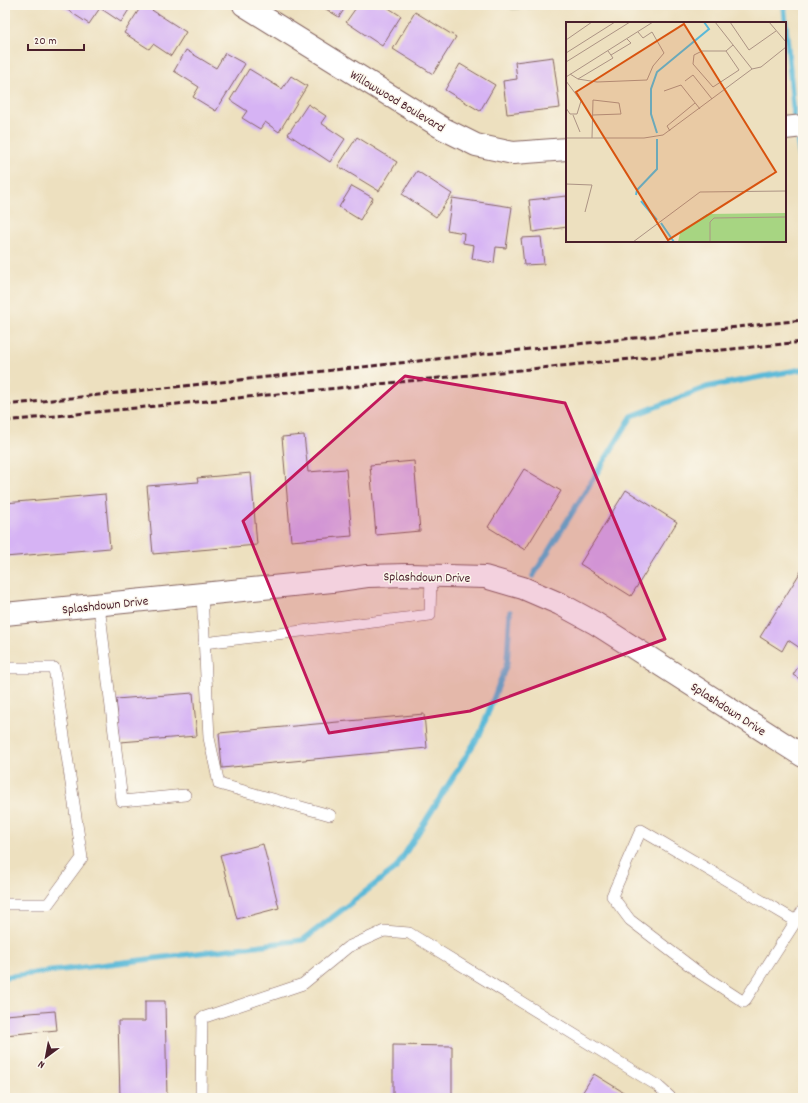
<svg xmlns="http://www.w3.org/2000/svg" width="808" height="1103" viewBox="0 0 808 1103" font-family="Dekko,sans-serif">
  <style>
    .green { fill: #a7d582; stroke: #787a56 }
    .lines { fill: none; stroke-linecap: round; stroke-linejoin: round }
    .stream { stroke: #5ab9d8; stroke-width: 5.5 }
    .building { fill: #d6b3f4 }
    .lane-casing { stroke: #83635f; stroke-width: 12 }
    .street-casing { stroke: #83635f; stroke-width: 24 }
    .lane { stroke: #fff; stroke-width: 11 }
    .street { stroke: #fff; stroke-width: 22 }
    .rail { stroke: #4a1f2b; stroke-width: 3; stroke-dasharray: 6 3; stroke-linecap: butt }
    .marked { fill: #c2185b; fill-opacity: 0.2; stroke: #c2185b; stroke-width: 3; stroke-linejoin: round }
    .labels { text-anchor: middle; stroke-width: 3; stroke-linejoin: round; paint-order: stroke }
    .street-label { font-size: 13px; fill: #4a1f2b; stroke: #fbf7ec }
    .inset-river { fill: none; stroke: #5ab9d8; stroke-width: 2 }
    .inset-road { fill: none; stroke: #ac9384; stroke-width: 1 }
    .view { fill: #d8530f; fill-opacity: 0.15; stroke: #d8530f; stroke-width: 2 }
    .inset-edge { fill: none; stroke: #4a1f2b; stroke-width: 2 }
  </style>
  <rect width="100%" height="100%" fill="#fbf7ec"/>
  <filter id="ink" filterUnits="userSpaceOnUse"><feTurbulence type="fractalNoise" baseFrequency=".025" numOctaves="2"/><feDisplacementMap in="SourceGraphic" scale="8" xChannelSelector="R" yChannelSelector="G"/><feConvolveMatrix kernelMatrix="1 2 1 2 8 2 1 2 1" color-interpolation-filters="sRGB"/></filter>
  <filter id="wash" filterUnits="userSpaceOnUse"><feTurbulence type="fractalNoise" baseFrequency=".012" numOctaves="4" result="noise"/><feDisplacementMap in="SourceGraphic" scale="16" xChannelSelector="R" yChannelSelector="G"/><feGaussianBlur stdDeviation="0.9" result="paint"/><feColorMatrix in="noise" values="0 0 0 0 0 0 0 0 0 0 0 0 0 0 0 0 0 1.4 0 .05"/><feComposite in="paint" operator="in"/></filter>
  <g filter="url(#wash)">
    <rect width="100%" height="100%" fill="#ede0bf"/>
    <polygon class="green" points="506,5 577,5 512,9"/>
    <g class="lines">
      <g class="stream">
        <polyline points="784,5 794,115"/>
        <polyline points="798,143 803,176"/>
        <polyline points="533,576 632,416 707,387 803,369"/>
        <polyline points="5,977 303,940 396,868 480,734 507,663 510,612"/>
      </g>
    </g>
    <g id="blocks">
      <g class="building">
        <polygon points="65,5 132,5 121,22 100,8 89,24 63,7"/>
        <polygon points="142,5 144,5 186,32 171,56 153,44 149,49 124,33"/>
        <polygon points="319,5 347,5 339,17"/>
        <polygon points="358,5 384,5 401,16 382,46 346,22"/>
        <polygon points="415,12 456,37 433,74 393,49"/>
        <polygon points="186,50 216,68 225,53 245,64 216,111 193,97 199,87 174,71"/>
        <polygon points="553,57 560,108 507,114 503,81 517,79 515,62"/>
        <polygon points="460,64 495,85 480,111 445,90"/>
        <polygon points="249,69 282,89 291,76 307,86 279,132 265,122 260,129 242,118 247,111 230,100"/>
        <polygon points="308,104 326,116 321,123 345,139 330,162 288,134"/>
        <polygon points="357,137 397,162 379,191 338,166"/>
        <polygon points="417,171 452,194 436,217 402,194"/>
        <polygon points="352,186 373,198 360,220 339,207"/>
        <polygon points="567,196 567,227 533,232 529,200"/>
        <polygon points="452,198 512,207 506,248 496,247 494,263 472,259 474,245 463,243 464,233 447,230"/>
        <polygon points="541,237 544,264 524,265 521,238"/>
        <polygon points="304,435 308,472 346,469 352,536 291,541 282,437"/>
        <polygon points="414,461 420,531 376,535 370,465"/>
        <polygon points="524,469 561,491 525,550 488,527"/>
        <polygon points="251,473 257,545 153,554 147,486 198,482 197,478"/>
        <polygon points="626,490 677,522 631,596 580,564"/>
        <polygon points="105,494 110,548 5,557 5,503"/>
        <polygon points="803,568 803,650 788,640 782,651 760,637"/>
        <polygon points="803,659 803,681 793,675"/>
        <polygon points="193,693 197,736 120,742 116,699"/>
        <polygon points="424,714 427,748 222,768 219,733"/>
        <polygon points="263,844 279,908 237,919 220,855"/>
        <polygon points="145,1001 165,1001 167,1098 120,1098 118,1021 145,1021"/>
        <polygon points="55,1011 57,1030 5,1035 5,1015"/>
        <polygon points="393,1045 452,1046 452,1098 393,1098"/>
        <polygon points="594,1074 633,1098 579,1098"/>
      </g>
    </g>
  </g>
  <g filter="url(#ink)">
    <use href="#blocks" fill-opacity="0" stroke="#83635f" stroke-width="1"/>
    <g class="lines">
      <defs>
        <g id="lane">
          <polyline points="202,594 209,738 219,784 330,815"/>
          <polyline points="99,605 122,801 185,795"/>
          <polyline points="204,643 430,615 431,575"/>
          <polyline points="5,668 54,668 82,858 48,904 5,904"/>
          <polyline points="796,921 641,830 612,896 630,920 698,972 744,1002 803,910"/>
          <polyline points="201,1098 202,1018 303,984 348,947 384,931 409,933 658,1086 671,1098"/>
        </g>
        <g id="street">
          <polyline points="244,5 444,129 476,145 513,153 567,149"/>
          <polyline points="785,128 803,126"/>
          <polyline points="5,614 332,581 367,576 408,575 485,577 523,588 560,604 595,623 803,756"/>
        </g>
      </defs>
      <use href="#lane" class="lane-casing"/>
      <use href="#street" class="street-casing"/>
      <use href="#lane" class="lane"/>
      <use href="#street" class="street"/>
      <g class="rail">
        <polyline points="5,405 803,320"/>
        <polyline points="5,421 803,342"/>
      </g>
    </g>
  </g>
  <path class="marked" d="M405 376 565 403 665 639 470 711 329 733 243 521Z"/>
  <g class="labels">
    <g class="street-label">
      <text transform="translate(398 100) rotate(31)" y="5">Willowwood Boulevard</text>
      <text transform="translate(427 576) rotate(1)" y="5">Splashdown Drive</text>
      <text transform="translate(105 604) rotate(-6)" y="5">Splashdown Drive</text>
      <text transform="translate(729 708) rotate(33)" y="5">Splashdown Drive</text>
    </g>
  </g>
  <g transform="translate(566 22)">
    <rect width="220" height="220" fill="#ede0bf"/>
    <path d="M220 191V220H112L114 211 141 192Z" fill="#a7d582"/>
    <path class="inset-river" d="M91 111 85 92V67L91 50 143 7 138 0M70 173 71 168 91 147V117M75 179 91 198M95 201 108 220"/>
    <path class="inset-road" d="M149 0 186 47M164 0 183 28 210 9M203 0 220 20M0 18 26 0M160 29H136L128 33 127 42 147 65 173 48 160 29 167 23M0 31 49 0M45 33 65 21 61 17M0 40 64 0M4 52 12 57 47 36 42 29M0 55 87 0M12 57 31 60 81 58 87 44 98 31 86 10 77 16 72 10M0 59 15 79 11 92H4L0 86M119 59 127 53 146 77M98 69 115 63 134 87M7 93 14 110M104 109 101 104 129 81M0 116H78L97 113 186 47 195 45 220 25M26 116 27 78 53 81 55 92 27 93M0 162 26 163 19 190M67 220 134 170 220 169M144 220V200L148 196 220 195"/>
    <path class="view" d="M118 2 210 150 102 218 10 70Z"/>
    <rect width="220" height="220" class="inset-edge"/>
  </g>
  <rect width="808" height="1103" fill="none" stroke="#fbf7ec" stroke-width="20"/>
  <g transform="translate(46 1057) rotate(212)" stroke="#fbf7ec" stroke-width="3" paint-order="stroke">
  <path d="M0-3L7 15L0 10L-7 15Z" fill="#4a1f2b"/>
  <text y="-6" font-size="11" font-weight="bold" text-anchor="middle" fill="#4a1f2b">N</text>
  </g>
  <path d="M28 44v6h56v-6" fill="none" stroke="#4a1f2b" stroke-width="2"/>
  <text x="34" y="44" font-size="12" fill="#4a1f2b" stroke="#fbf7ec" stroke-width="3" paint-order="stroke">20 m</text>
</svg>
